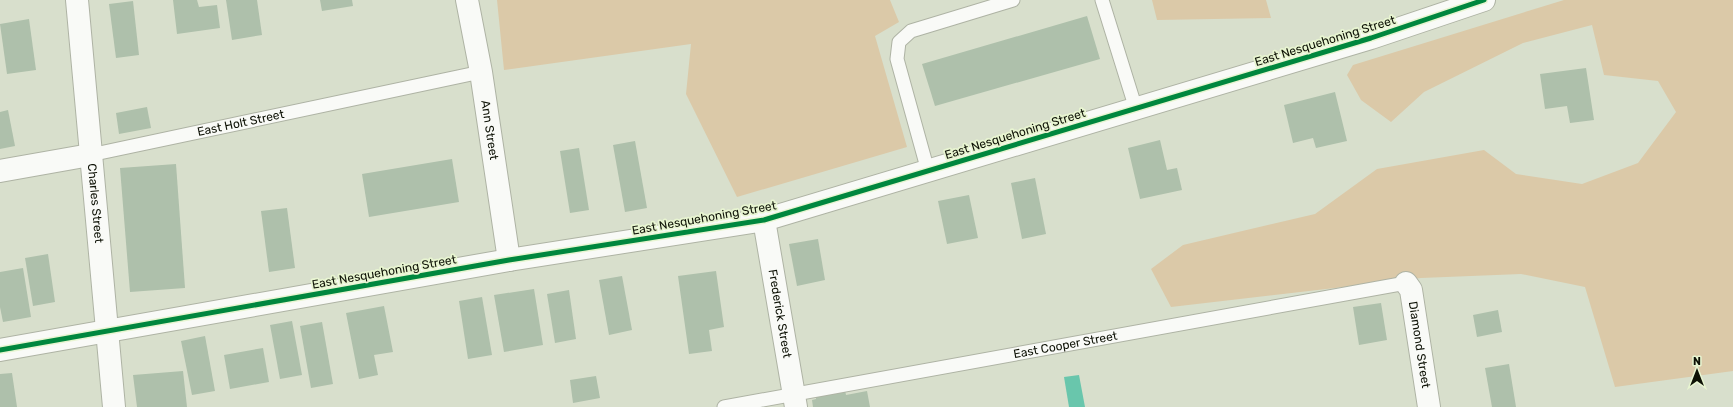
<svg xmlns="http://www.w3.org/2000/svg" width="1733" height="407" viewBox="0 0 1733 407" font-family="Rubik,sans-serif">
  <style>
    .green { fill: #dbc9a8 }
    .water { fill: #69c6ac }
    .building { fill: #aec0ab }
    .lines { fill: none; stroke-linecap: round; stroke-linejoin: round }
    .lane-casing { stroke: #aeb3a4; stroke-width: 15 }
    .street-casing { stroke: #aeb3a4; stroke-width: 24 }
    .lane { stroke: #f9faf7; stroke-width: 13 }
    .street { stroke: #f9faf7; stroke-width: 22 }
    .cycleway-casing { stroke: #e8f5d1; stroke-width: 8 }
    .cycleway { stroke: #00873e; stroke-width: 5 }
    .labels { text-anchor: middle; stroke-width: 3.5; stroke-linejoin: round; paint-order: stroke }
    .street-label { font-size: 12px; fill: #0d1105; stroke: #e8f5d1 }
  </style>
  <rect width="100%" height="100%" fill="#d8dfcc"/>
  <g class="green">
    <polygon points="497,0 890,0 899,22 875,36 907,147 737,197 686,94 691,44 504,70"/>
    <polygon points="1152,0 1266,0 1271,18 1157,20"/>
    <polygon points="1564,0 1733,0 1733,371 1615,387 1585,287 1521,274 1421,278 1171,307 1151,269 1183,245 1315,214 1377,169 1484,150 1516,174 1582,184 1638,163 1676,112 1658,81 1604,75 1592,25 1523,43 1424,92 1391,122 1361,100 1347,75 1353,65"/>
  </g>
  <polygon class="water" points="1079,375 1085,407 1069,407 1064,377"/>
  <g class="building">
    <polygon points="173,0 197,0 199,7 217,5 220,28 177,34"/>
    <polygon points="226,0 257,0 262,35 232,40"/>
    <polygon points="320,0 352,0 353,6 322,11"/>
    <polygon points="133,1 139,55 116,58 109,4"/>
    <polygon points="1087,16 1100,59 935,106 922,64"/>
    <polygon points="29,19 36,70 7,74 0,24"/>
    <polygon points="1586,68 1594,120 1570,123 1567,106 1545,109 1540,74"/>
    <polygon points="1335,92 1347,141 1316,148 1313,138 1293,143 1284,105"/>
    <polygon points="147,107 151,128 119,134 116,113"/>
    <polygon points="8,110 15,146 0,149 0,112"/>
    <polygon points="1160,140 1167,170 1177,168 1182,190 1140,199 1128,148"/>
    <polygon points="635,141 647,208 625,212 613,145"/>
    <polygon points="579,148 589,210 570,213 560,151"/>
    <polygon points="452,159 459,202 369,217 362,174"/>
    <polygon points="176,164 185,288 130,292 120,168"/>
    <polygon points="1035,178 1046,234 1022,239 1011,183"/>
    <polygon points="969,195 978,238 947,244 938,201"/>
    <polygon points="287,208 295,268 269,272 261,211"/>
    <polygon points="818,239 825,280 797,286 789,244"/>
    <polygon points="48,254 55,302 33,306 25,258"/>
    <polygon points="23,268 31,317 3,322 0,307 0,272"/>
    <polygon points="716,271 724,327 709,330 712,351 689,354 678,276"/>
    <polygon points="622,276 632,330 609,335 599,280"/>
    <polygon points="534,289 543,345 504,352 494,295"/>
    <polygon points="569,290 576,339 555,343 547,294"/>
    <polygon points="482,297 492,355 468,359 459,301"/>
    <polygon points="1381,303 1387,340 1359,345 1353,307"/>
    <polygon points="384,306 393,352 374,355 378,375 359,379 346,313"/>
    <polygon points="1498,310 1502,332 1477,337 1473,315"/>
    <polygon points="292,321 302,375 280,379 270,325"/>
    <polygon points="322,322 333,384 311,388 300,326"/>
    <polygon points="205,336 215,391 192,395 181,341"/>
    <polygon points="263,348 269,382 230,389 224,355"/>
    <polygon points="1509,364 1516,407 1492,407 1485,368"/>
    <polygon points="183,371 187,407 137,407 133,375"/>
    <polygon points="12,373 17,407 0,407 0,374"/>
    <polygon points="596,376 600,398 573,403 570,380"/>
    <polygon points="845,390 846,395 867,391 870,407 813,407 812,400 816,399 816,395"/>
  </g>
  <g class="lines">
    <defs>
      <g id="lane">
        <polyline points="1102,0 1136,109"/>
        <path id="s1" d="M90 155 481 72"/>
        <polyline points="928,171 897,59 899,42 911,31 1013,0"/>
        <path id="s2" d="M724 407 1406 283"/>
      </g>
      <g id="street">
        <path id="s3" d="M77 0 114 407"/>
        <path id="s4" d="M467 0 481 72 509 260"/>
        <polyline points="0,171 90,155"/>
        <path id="s5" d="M764 220 796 407"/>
        <path id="s6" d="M1406 283 1411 290 1429 407"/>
        <polyline points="0,350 509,260 764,220 1371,38 1484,0"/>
      </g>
    </defs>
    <use href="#lane" class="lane-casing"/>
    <use href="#street" class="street-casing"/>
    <use href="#lane" class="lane"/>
    <use href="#street" class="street"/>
    <defs>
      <polyline id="cycleway" points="0,350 509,260 764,220 1371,38 1484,0"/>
    </defs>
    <use href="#cycleway" class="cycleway-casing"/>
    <use href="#cycleway" class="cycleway"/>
  </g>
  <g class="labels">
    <g class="street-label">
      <text transform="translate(1325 41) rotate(-17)" y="4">East Nesquehoning Street</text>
      <text dy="4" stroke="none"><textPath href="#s1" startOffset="154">East Holt Street</textPath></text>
      <text dy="4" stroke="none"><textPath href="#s4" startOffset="132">Ann Street</textPath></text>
      <text transform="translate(1015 134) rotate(-17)" y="4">East Nesquehoning Street</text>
      <text dy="4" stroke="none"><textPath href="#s3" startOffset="204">Charles Street</textPath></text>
      <text transform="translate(704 218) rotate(-10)" y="4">East Nesquehoning Street</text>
      <text transform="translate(384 272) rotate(-10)" y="4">East Nesquehoning Street</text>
      <text dy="4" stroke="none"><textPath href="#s5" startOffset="95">Frederick Street</textPath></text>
      <text dy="4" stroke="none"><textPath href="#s6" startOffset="64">Diamond Street</textPath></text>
      <text dy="4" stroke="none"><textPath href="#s2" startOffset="347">East Cooper Street</textPath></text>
    </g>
  </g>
  <g transform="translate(1697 371)" stroke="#e8f5d1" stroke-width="3" paint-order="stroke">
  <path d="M0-3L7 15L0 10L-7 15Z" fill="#0d1105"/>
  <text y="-6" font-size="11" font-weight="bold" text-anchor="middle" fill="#0d1105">N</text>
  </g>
</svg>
